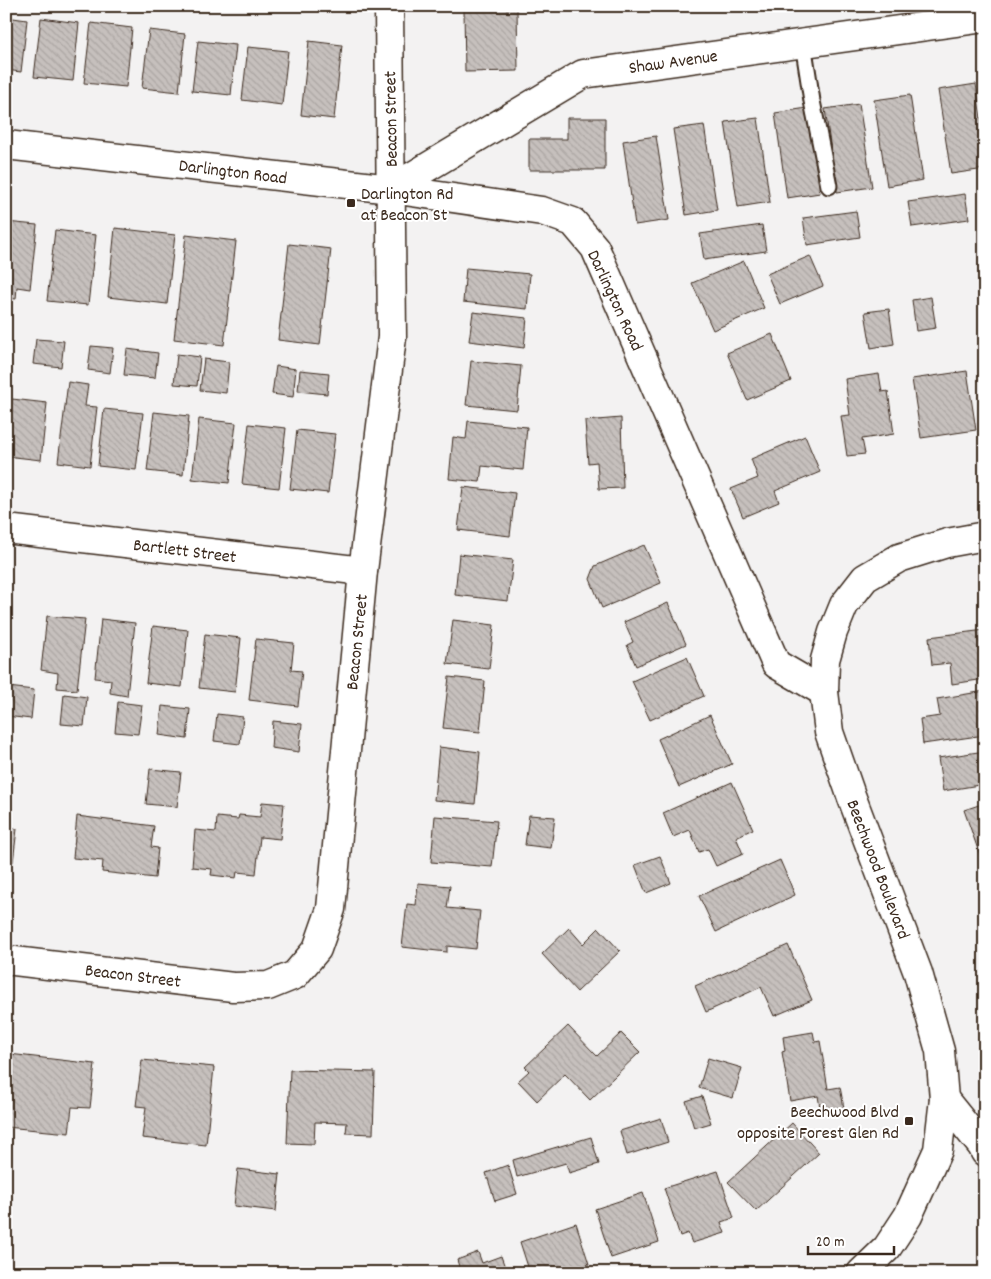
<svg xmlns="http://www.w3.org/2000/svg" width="991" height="1279" viewBox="0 0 991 1279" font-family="Dekko,sans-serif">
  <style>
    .building { fill: url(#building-back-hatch); stroke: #3b2a1e }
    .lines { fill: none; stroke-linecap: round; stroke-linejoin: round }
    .lane-casing { stroke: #3b2a1e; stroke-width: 19 }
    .street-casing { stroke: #3b2a1e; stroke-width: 31 }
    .secondary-casing { stroke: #3b2a1e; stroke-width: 31 }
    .lane { stroke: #fff; stroke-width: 15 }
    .street { stroke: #fff; stroke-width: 28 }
    .secondary { stroke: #fff; stroke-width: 28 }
    .poi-dot { fill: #3b2a1e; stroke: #fff; stroke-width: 2 }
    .labels { text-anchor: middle; stroke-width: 4; stroke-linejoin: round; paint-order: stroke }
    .street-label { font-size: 18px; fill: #3b2a1e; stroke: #fff }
    .poi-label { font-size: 18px; fill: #3b2a1e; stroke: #fff; text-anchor: start }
  </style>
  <defs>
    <pattern id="building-back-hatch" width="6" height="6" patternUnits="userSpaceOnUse" patternTransform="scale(1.25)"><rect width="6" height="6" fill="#c6c0bd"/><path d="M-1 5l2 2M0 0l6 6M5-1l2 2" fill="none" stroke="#aba5a2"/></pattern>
  </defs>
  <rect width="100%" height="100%" fill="#f3f2f2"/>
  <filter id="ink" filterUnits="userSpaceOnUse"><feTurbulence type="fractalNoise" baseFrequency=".02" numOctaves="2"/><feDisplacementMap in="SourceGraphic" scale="10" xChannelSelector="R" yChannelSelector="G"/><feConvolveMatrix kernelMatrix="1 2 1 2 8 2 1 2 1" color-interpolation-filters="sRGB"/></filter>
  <g filter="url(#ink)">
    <g class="building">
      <polygon points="517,9 518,71 465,72 464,10"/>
      <polygon points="6,17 27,20 21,72 6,70"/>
      <polygon points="41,18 79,23 73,81 34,77"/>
      <polygon points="91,23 132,28 126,87 84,83"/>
      <polygon points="149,30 185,34 179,92 142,88"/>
      <polygon points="198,41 236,45 231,95 192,91"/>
      <polygon points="309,41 342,45 334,119 301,115"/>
      <polygon points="248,47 288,51 282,105 242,100"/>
      <polygon points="976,84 985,146 985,169 951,174 938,90"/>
      <polygon points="910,95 923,180 887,186 874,100"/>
      <polygon points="859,104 872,187 837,192 825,109"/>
      <polygon points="807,108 820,193 787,198 775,113"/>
      <polygon points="567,118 605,118 605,170 529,170 529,139 567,139"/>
      <polygon points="758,118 770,202 738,207 725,122"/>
      <polygon points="704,125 717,210 686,215 673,129"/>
      <polygon points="656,136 669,220 635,225 623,141"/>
      <polygon points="965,194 969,219 912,227 908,202"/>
      <polygon points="856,211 860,237 807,245 803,218"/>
      <polygon points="6,222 37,225 30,289 17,287 16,299 6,298"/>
      <polygon points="762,225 766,251 704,260 700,234"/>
      <polygon points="115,228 175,235 167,304 108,297"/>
      <polygon points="55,230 96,235 88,305 47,301"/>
      <polygon points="186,235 236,241 224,345 174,339"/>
      <polygon points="289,244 331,249 320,345 278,340"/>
      <polygon points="810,256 823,286 780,304 767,274"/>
      <polygon points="744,261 764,308 713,330 692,283"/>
      <polygon points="466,268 530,274 527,309 463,302"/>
      <polygon points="931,297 936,328 916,331 912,300"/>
      <polygon points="889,309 894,344 871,348 865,312"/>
      <polygon points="473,312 527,318 524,348 469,341"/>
      <polygon points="772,334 791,381 747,400 727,353"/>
      <polygon points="36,339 64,341 61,367 33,364"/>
      <polygon points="91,346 113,348 110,373 88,370"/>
      <polygon points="127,349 158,353 155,378 124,375"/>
      <polygon points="177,354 200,357 197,386 174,384"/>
      <polygon points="204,359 229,362 226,393 200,390"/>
      <polygon points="471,361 521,366 517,410 466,405"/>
      <polygon points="276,366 296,369 293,397 272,394"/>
      <polygon points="300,370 329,373 327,394 298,391"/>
      <polygon points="967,371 976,430 921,438 912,379"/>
      <polygon points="879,374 882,392 888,391 894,434 862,439 865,454 847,456 841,416 850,415 845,379"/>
      <polygon points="68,382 88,385 85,406 97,407 90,466 58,462"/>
      <polygon points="12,399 47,403 41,460 6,456"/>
      <polygon points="104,409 143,413 136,470 98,466"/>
      <polygon points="154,412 189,416 183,475 147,471"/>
      <polygon points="621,418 623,488 599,489 597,462 588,463 585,421"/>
      <polygon points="199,419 236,423 229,483 192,479"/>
      <polygon points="468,421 527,427 523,470 482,466 480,482 449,479 453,437 466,439"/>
      <polygon points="249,424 286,428 279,488 242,484"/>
      <polygon points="297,430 335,434 328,493 290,489"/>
      <polygon points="805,436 820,472 775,491 779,502 743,517 731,489 758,478 751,459"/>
      <polygon points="463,487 515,493 510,536 458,530"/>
      <polygon points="644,545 661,583 602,608 590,579 595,566"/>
      <polygon points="459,554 513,560 508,601 455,595"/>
      <polygon points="668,603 686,644 636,666 627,645 633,642 624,622"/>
      <polygon points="47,616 85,619 77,690 57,688 58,673 41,670"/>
      <polygon points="101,619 135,623 127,696 110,693 111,680 95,678"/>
      <polygon points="453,620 494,625 489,669 447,664"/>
      <polygon points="153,626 188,630 182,687 146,683"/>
      <polygon points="985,630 985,679 952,684 950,663 932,665 929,637"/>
      <polygon points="205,634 241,638 235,692 199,688"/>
      <polygon points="256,639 294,643 291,670 302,671 298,706 249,700"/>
      <polygon points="687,657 704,696 650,720 632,681"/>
      <polygon points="449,677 485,681 480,732 443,728"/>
      <polygon points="8,687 34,690 31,719 6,716"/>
      <polygon points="985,691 985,735 923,744 920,719 940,716 937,699"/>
      <polygon points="64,694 87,697 84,726 61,724"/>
      <polygon points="118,702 142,705 138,734 115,732"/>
      <polygon points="162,706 190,709 187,739 159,735"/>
      <polygon points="217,714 243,717 240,744 214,741"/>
      <polygon points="710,715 732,764 679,787 658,739"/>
      <polygon points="273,721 302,724 299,752 271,748"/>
      <polygon points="439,747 480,752 475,804 434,800"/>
      <polygon points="985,751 985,784 943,791 938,758"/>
      <polygon points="150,769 181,772 177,807 146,804"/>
      <polygon points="732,782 753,829 736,837 743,854 716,866 708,849 699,852 690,830 673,837 663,813"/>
      <polygon points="262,802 284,804 280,839 260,837 256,874 237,872 236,878 211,875 212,869 192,867 195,830 216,832 217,817 238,819 239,815 260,817"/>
      <polygon points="985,803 985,860 982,861 964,810"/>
      <polygon points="529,815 555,817 551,848 525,845"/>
      <polygon points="77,816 154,826 151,847 158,848 155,878 102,872 103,861 73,858"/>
      <polygon points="435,816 497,821 492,867 431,862"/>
      <polygon points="6,828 17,829 13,862 6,861"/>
      <polygon points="660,856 671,883 646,893 635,865"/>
      <polygon points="780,860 795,895 716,932 699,896"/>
      <polygon points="418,883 450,886 447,908 480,911 476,949 447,946 447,952 402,947 407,904 416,905"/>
      <polygon points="569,928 583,944 599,928 620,951 577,992 542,954"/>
      <polygon points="788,945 812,1000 774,1016 761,987 706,1012 695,986"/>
      <polygon points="568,1026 597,1056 621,1033 640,1052 590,1100 565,1074 537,1101 518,1081 529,1071 525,1067"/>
      <polygon points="813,1032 815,1042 820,1041 828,1089 840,1087 844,1108 821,1113 818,1096 790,1101 782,1052 785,1051 783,1037"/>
      <polygon points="9,1054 95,1064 90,1108 72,1107 69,1133 6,1127 6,1076"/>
      <polygon points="708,1058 742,1068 733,1098 699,1088"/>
      <polygon points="142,1060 214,1067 206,1145 142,1138 146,1107 136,1106"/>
      <polygon points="290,1070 375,1072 373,1134 346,1133 347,1123 315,1122 314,1144 287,1143"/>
      <polygon points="702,1096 711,1123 694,1128 686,1101"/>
      <polygon points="661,1118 668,1142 627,1155 620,1131"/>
      <polygon points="792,1123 819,1153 756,1211 728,1182"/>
      <polygon points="591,1137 599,1164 569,1173 566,1163 517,1177 513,1160"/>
      <polygon points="508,1165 517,1194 495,1201 486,1173"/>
      <polygon points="238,1169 280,1174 276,1211 234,1206"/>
      <polygon points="718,1171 734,1218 721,1222 725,1233 692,1243 688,1233 680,1236 664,1188"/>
      <polygon points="643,1193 659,1242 611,1258 595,1209"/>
      <polygon points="576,1223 589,1264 562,1273 530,1273 520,1242"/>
      <polygon points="478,1252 482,1263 501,1256 507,1273 461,1273 457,1260"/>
      <polygon points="409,1268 411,1273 394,1273"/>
    </g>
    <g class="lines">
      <defs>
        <polyline id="lane" points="803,43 812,101 829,186"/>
        <g id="street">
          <polyline points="6,145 391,189 542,211 573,222 595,248 776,664 824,692"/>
          <polyline points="391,189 583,74 985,18"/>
          <polyline points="6,529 363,571"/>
          <polyline points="944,1099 982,1146 985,1152"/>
        </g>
        <g id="secondary">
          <polyline points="6,960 233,987 268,986 295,975 317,949 331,909 363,571 392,337 389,6"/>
          <polyline points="861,1273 887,1248 908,1216 938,1150 944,1099 940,1051 918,973 852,798 829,732 824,692 825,660 833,632 844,605 865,578 899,558 947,543 985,536"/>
        </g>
      </defs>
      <use href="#lane" class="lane-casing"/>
      <use href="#street" class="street-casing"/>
      <use href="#secondary" class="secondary-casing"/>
      <use href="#lane" class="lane"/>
      <use href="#street" class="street"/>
      <use href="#secondary" class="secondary"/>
    </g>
  </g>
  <g class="poi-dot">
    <rect x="346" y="198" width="10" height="10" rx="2.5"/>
    <rect x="904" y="1116" width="10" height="10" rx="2.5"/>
  </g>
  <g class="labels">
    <g class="street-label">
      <text transform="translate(673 61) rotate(-8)" y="6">Shaw Avenue</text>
      <text transform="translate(390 119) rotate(-91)" y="6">Beacon Street</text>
      <text transform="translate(233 171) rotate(7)" y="6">Darlington Road</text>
      <text transform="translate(616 300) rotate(65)" y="6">Darlington Road</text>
      <text transform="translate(185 550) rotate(7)" y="6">Bartlett Street</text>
      <text transform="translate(356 642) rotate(-84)" y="6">Beacon Street</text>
      <text transform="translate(879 869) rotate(69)" y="6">Beechwood Boulevard</text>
      <text transform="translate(133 975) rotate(7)" y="6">Beacon Street</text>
    </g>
    <g class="poi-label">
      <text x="361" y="199">Darlington Rd<tspan x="361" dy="21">at Beacon St</tspan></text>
      <text x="899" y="1117" text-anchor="end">Beechwood Blvd<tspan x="899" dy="21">opposite Forest Glen Rd</tspan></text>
    </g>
  </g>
  <rect width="991" height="1279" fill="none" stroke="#fff" stroke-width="25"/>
  <rect x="12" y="12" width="966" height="1254" fill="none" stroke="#3b2a1e" stroke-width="2" filter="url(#ink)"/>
  <path d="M808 1246v8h86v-8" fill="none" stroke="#3b2a1e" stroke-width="2.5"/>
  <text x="816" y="1246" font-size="15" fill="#3b2a1e" stroke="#ffffff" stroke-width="4" paint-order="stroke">20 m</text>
</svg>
